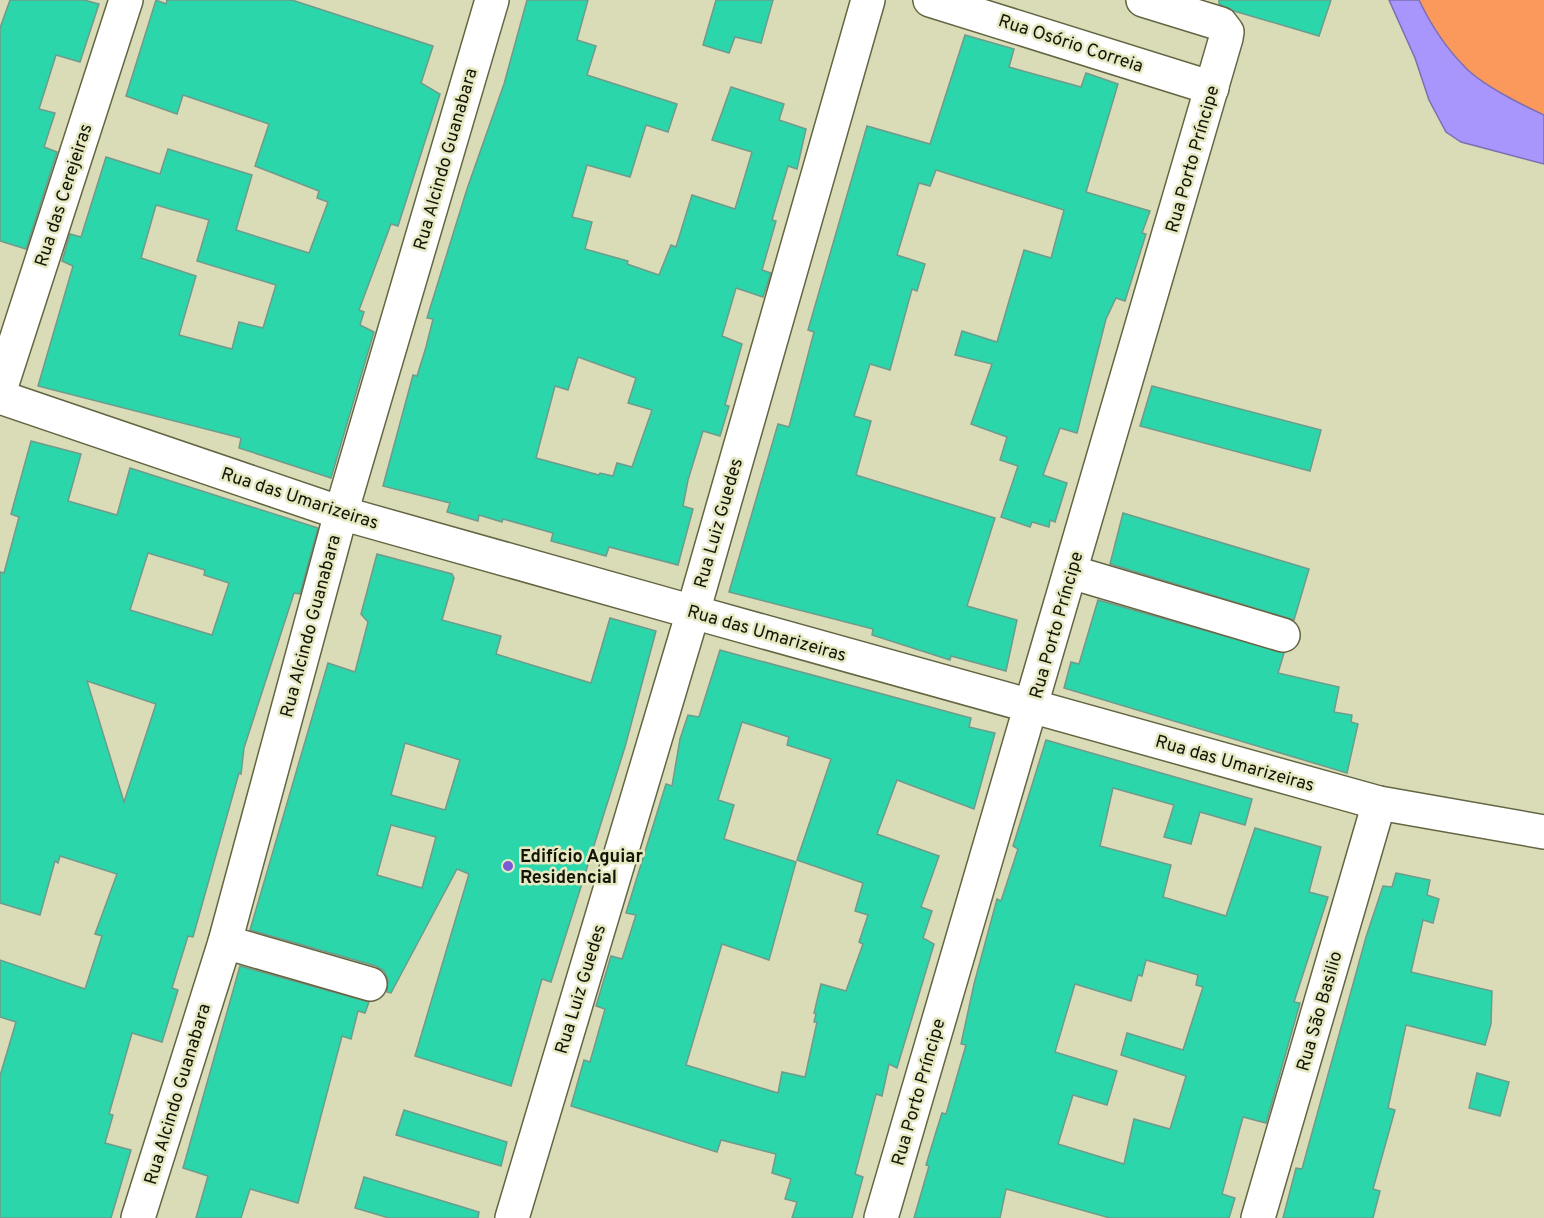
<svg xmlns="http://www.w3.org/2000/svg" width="1544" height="1218" viewBox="0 0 1544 1218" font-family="Overpass,sans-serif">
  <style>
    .green { fill: #fb995d }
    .water { fill: #a996fc; stroke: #7c6fb2; stroke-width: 1.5 }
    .building { fill: #2bd6ab; stroke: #709a8b; stroke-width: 1.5; fill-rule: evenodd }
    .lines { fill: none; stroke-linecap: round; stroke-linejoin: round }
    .minor-casing { stroke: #646643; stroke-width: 36 }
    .minor { stroke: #fff; stroke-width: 33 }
    .poi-dot { fill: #785bd5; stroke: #e6e9c2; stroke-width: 2 }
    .labels { text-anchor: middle; stroke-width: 5; stroke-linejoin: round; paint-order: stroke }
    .street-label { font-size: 18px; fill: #141507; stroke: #e6e9c2 }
    .poi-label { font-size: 18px; font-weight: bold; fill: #141507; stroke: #e6e9c2; text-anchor: start }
  </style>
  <rect width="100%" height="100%" fill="#d9dcb6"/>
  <path class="green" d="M1419 0H1544V115C1522 105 1480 84 1464 66 1446 48 1430 23 1419 0Z"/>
  <path class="water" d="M1389 0H1419C1430 23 1446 48 1464 66 1480 84 1522 105 1544 115V164L1461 142 1446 132 1429 100 1415 58Z"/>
  <g class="building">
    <polygon points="10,0 84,0 99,4 80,62 56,55 39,109 55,113 44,147 57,152 26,249 0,241 0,28"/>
    <path d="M156 0 166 4 167 0H292L433 46 421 83 440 94 398 226 391 224 359 310 364 312 360 325 374 332 331 478 239 448 241 438 38 386 73 266 62 261 70 234 81 237 106 157 160 174 168 149 252 175 236 230 309 253 328 202 317 198 319 191 255 166 269 124 183 95 177 114 126 96ZM156 205 209 220 197 261 276 285 263 328 239 322 232 349 179 335 196 276 141 258Z"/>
    <path d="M527 0H588L577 40 596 46 587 75 677 104 668 132 646 125 630 177 587 165 572 217 592 222 585 249 628 261 627 264 659 275 671 245 676 247 692 195 735 209 752 152 712 140 731 87 784 104 779 120 806 129 797 169 788 166 772 220 776 221 762 270 771 273 763 297 736 288 722 336 742 344 725 405 729 406 720 436 703 431 688 480 683 506 693 509 678 565 609 547 606 556 551 541 553 533 503 519 502 522 479 515 478 521 447 512 450 503 383 486 413 375 417 376 426 347 433 319 427 318 467 189 504 84ZM578 357 636 378 628 403 652 410 632 467 617 463 613 476 600 473 599 475 536 458 555 386 568 390Z"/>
    <polygon points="716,0 773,0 761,43 735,37 729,53 703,45"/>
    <polygon points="1219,0 1331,0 1319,36 1234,11 1219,4"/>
    <polygon points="965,35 1014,49 1009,67 1081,87 1086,73 1118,84 1086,192 1150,211 1142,233 1146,234 1125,301 1116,298 1106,319 1077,433 1060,428 1043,475 1067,483 1055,522 1050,520 1049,527 1032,522 1030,527 1001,517 1018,466 1000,460 1007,437 971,424 992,364 955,355 962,331 997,342 1024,250 1051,258 1064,210 936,170 930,186 919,183 897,255 925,264 917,291 912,289 890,370 870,364 854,416 871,421 856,475 995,518 967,606 1017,620 1006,671 951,656 950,660 872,635 873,629 729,592 778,424 789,427 814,332 808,330 867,126 930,144"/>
    <polygon points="1152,386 1321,430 1310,471 1140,426"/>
    <path d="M31 441 81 454 68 501 117 515 130 468 318 528 300 594 294 593 244 748 241 774 239 773 193 937 188 936 172 988 178 990 162 1042 132 1033 109 1114 113 1115 105 1143 131 1150 111 1218H0V1076L16 1022 0 1017V960L85 989 102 936 95 934 117 874 60 856 58 863 55 861 40 915 0 903V572L4 573 19 517 11 514ZM148 553 205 570 204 575 229 583 212 635 130 610ZM87 681 156 704 124 802Z"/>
    <polygon points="1123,513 1309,569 1294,620 1110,564"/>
    <path d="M377 554 452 574 454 578 442 620 501 636 496 654 591 683 610 618 656 631 625 747 551 982 542 979 511 1086 415 1056 469 874 457 869 391 993 387 992 388 980 384 971 376 966 250 930 328 663 355 672 368 622 361 614ZM405 743 460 760 445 810 391 795ZM391 825 436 837 422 888 377 875Z"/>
    <polygon points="1098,600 1284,653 1278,673 1339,687 1334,712 1352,715 1351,722 1358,724 1347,773 1064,688 1071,662 1079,664"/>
    <path d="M720 650 971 718 969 727 995 733 974 809 897 780 877 834 939 856 921 907 932 911 923 938 934 944 897 1068 889 1064 882 1096 876 1094 855 1174 863 1177 852 1218H792L797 1202 785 1199 791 1179 772 1173 776 1154 721 1140 717 1152 571 1106 584 1060 590 1062 605 1009 596 1006 611 956 622 959 636 915 626 913 666 784 672 786 680 739 688 715 699 717ZM742 722 789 737 787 745 831 759 797 860 863 883 855 911 868 915 859 942 863 944 846 991 821 984 814 1013 816 1014 814 1022H817L805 1077 782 1072 778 1093 686 1065 722 944 769 960 796 862 724 839 734 805 718 800Z"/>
    <path d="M1046 740 1252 799 1245 825 1200 812 1191 844 1164 837 1174 805 1113 788 1100 846 1171 865 1163 897 1226 916 1255 828 1321 847 1309 892 1328 897 1294 1002 1300 1003 1266 1123 1243 1117 1222 1194 1235 1198 1229 1218H1110L1006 1189 1000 1218H914L929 1166 926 1165 936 1132 942 1113 946 1114 966 1045 961 1044 974 984 997 899 1001 901 1018 849 1013 846ZM1146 960 1198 975 1196 985 1203 987 1183 1050 1127 1033 1121 1055 1186 1076 1170 1129 1134 1119 1124 1164 1058 1144 1073 1095 1107 1105 1117 1071 1055 1052 1075 984 1131 1001 1138 975 1142 976Z"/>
    <polygon points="1396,873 1430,880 1427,895 1439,899 1433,923 1423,920 1411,972 1492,991 1491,1024 1485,1045 1406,1025 1388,1108 1395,1110 1373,1189 1380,1191 1373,1218 1283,1218 1296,1168 1302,1169 1366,937 1383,886 1392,887"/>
    <polygon points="240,966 369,1002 365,1013 358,1011 351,1039 342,1036 298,1203 250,1189 241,1218 196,1218 208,1176 183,1168"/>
    <polygon points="1477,1073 1509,1082 1500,1116 1469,1108"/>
    <polygon points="404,1110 507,1142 501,1166 396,1135"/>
    <polygon points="364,1177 479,1212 478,1218 389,1218 355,1208"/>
  </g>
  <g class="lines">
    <defs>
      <g id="minor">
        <polyline points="930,0 1212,88"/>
        <polyline points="0,390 126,0"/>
        <polyline points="0,397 341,513 693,612 1379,803 1544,832"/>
        <polyline points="1071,572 1283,635"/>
        <polyline points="225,942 370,984"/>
        <polyline points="138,1218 225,942 341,513 492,0"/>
        <polyline points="512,1218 693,612 868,0"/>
        <polyline points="881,1218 1226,38 1227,32 1221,24 1143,0"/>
        <polyline points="1258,1218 1379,803"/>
      </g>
    </defs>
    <use href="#minor" class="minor-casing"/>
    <use href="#minor" class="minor"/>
  </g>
  <circle class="poi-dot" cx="508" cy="866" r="6"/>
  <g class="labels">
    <g class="street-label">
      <text transform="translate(1071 43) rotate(18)" y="6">Rua Osório Correia</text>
      <text transform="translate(445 159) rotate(-74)" y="6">Rua Alcindo Guanabara</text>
      <text transform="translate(1192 159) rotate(-74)" y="6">Rua Porto Príncipe</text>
      <text transform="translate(63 195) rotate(-72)" y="6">Rua das Cerejeiras</text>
      <text transform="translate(300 498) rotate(18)" y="6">Rua das Umarizeiras</text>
      <text transform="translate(718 523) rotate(-74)" y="6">Rua Luiz Guedes</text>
      <text transform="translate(1056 625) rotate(-74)" y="6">Rua Porto Príncipe</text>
      <text transform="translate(310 626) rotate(-75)" y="6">Rua Alcindo Guanabara</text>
      <text transform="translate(767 633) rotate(16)" y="6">Rua das Umarizeiras</text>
      <text transform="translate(1235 763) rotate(16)" y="6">Rua das Umarizeiras</text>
      <text transform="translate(580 989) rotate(-73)" y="6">Rua Luiz Guedes</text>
      <text transform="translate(1319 1011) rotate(-74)" y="6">Rua São Basilio</text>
      <text transform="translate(918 1092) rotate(-74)" y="6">Rua Porto Príncipe</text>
      <text transform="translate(177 1094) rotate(-73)" y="6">Rua Alcindo Guanabara</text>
    </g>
    <g class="poi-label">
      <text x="520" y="862">Edifício Aguiar<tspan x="520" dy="21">Residencial</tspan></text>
    </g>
  </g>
</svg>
